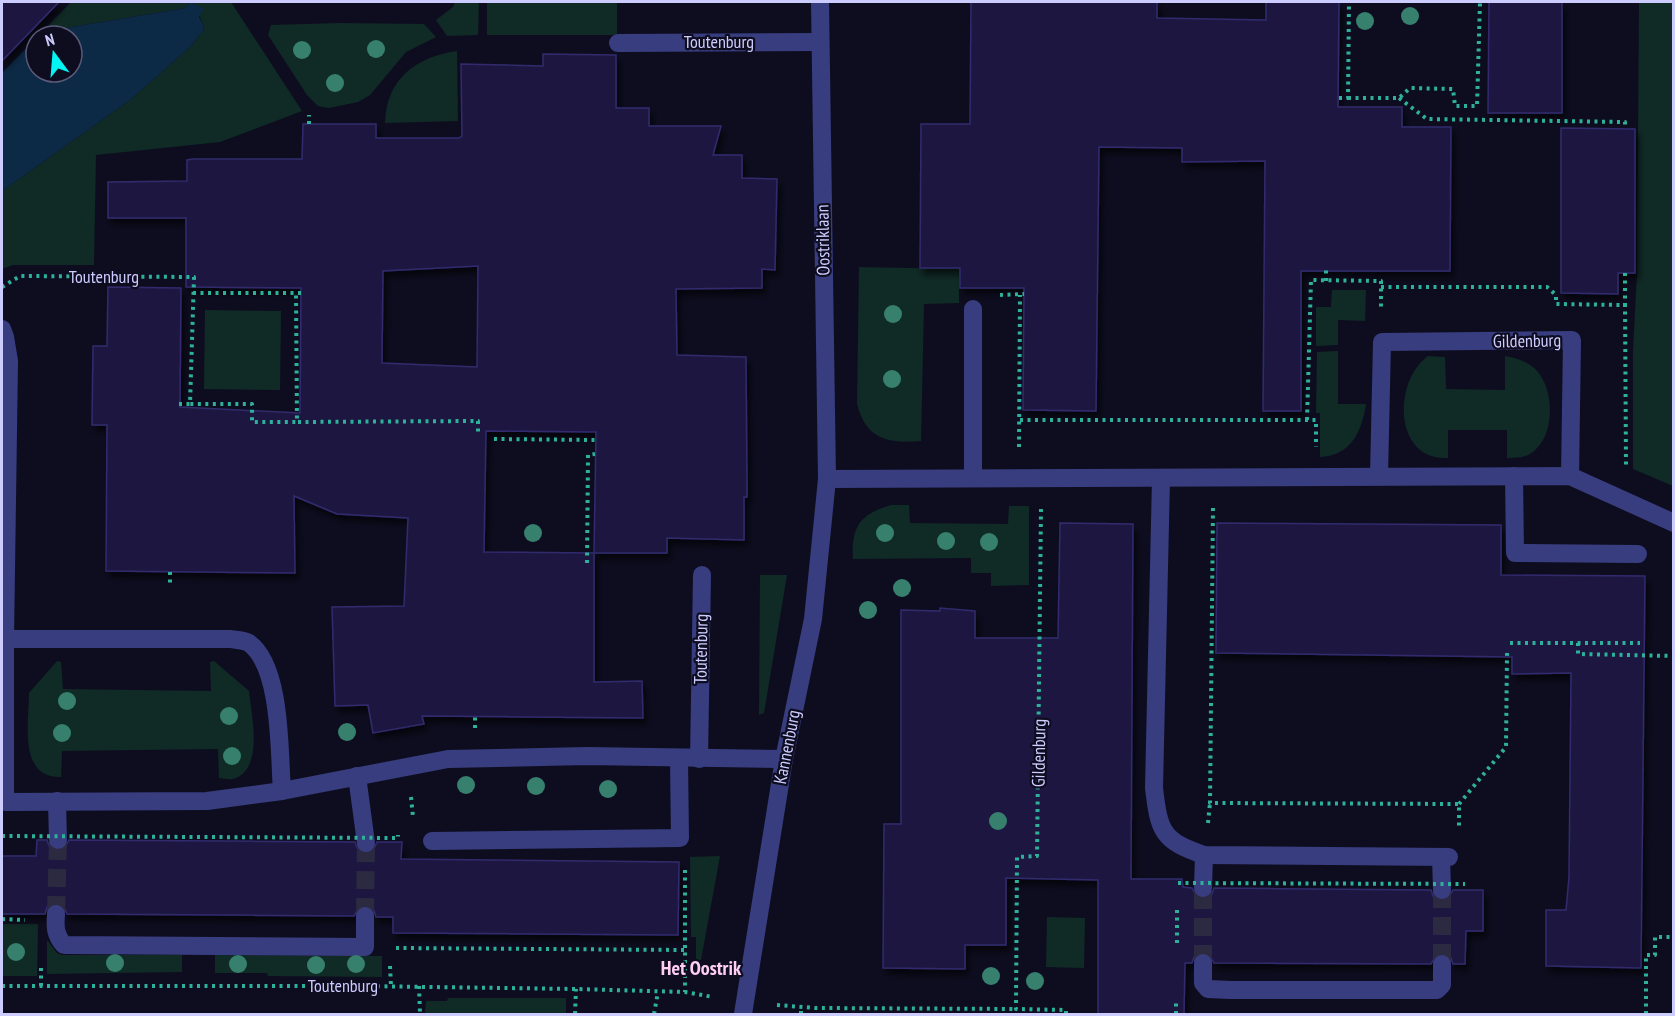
<svg xmlns="http://www.w3.org/2000/svg" width="1675" height="1016" viewBox="0 0 1675 1016" font-family="'PT Sans Narrow',sans-serif">
  <style>
    .green { fill: #102a26 }
    .water { fill: #0c2945 }
    .building { fill: #1d1941; stroke: #312b6d; stroke-width: 1.5; fill-rule: evenodd; filter: url(#shadow) }
    .lines { fill: none; stroke-linecap: round; stroke-linejoin: round }
    .street-tunnel { stroke: #2b2a41; stroke-width: 18; stroke-dasharray: 18 9; stroke-linecap: butt }
    .path { stroke: #2eb19a; stroke-width: 4; stroke-dasharray: 3 4.5; stroke-linecap: butt }
    .street { stroke: #383d7f; stroke-width: 18 }
    .path-bridge { stroke: #2eb19a; stroke-width: 4; stroke-dasharray: 3 4.5; stroke-linecap: butt }
    .tree { fill: #37806e }
    .labels { text-anchor: middle; stroke-width: 4.5; stroke-linejoin: round; paint-order: stroke }
    .street-label { font-size: 18px; fill: #cdccff; stroke: #0e0d20 }
    .neighbourhood-label { font-size: 20px; font-weight: bold; fill: #ffcef2; stroke: #0e0d20 }
  </style>
  <defs>
    <filter id="shadow"><feDropShadow dx="3.5" dy="6" stdDeviation="3" flood-color="#0009"/></filter>
  </defs>
  <rect width="100%" height="100%" fill="#0e0d20"/>
  <g class="green">
    <polygon points="71,2 190,2 186,8 42,32"/>
    <path d="M191 2H231L302 111 220 142 96 155 94 265H13L2 269V191L130 100 190 47 203 31 204 26C199 17 199 9 191 2Z"/>
    <polygon points="455,2 479,2 478,35 447,36 436,20 453,7"/>
    <rect x="487" y="2" width="130" height="33"/>
    <polygon points="1639,2 1673,2 1673,486 1633,469 1633,351 1637,274"/>
    <polygon points="340,23 424,24 436,37 406,52 370,95 358,102 329,108 318,106 307,95 268,35 271,25"/>
    <path d="M457 51 458 121 385 123C386 79 416 57 457 51Z"/>
    <path d="M859 267 959 269V303L924 304 921 441C888 444 866 439 857 404Z"/>
    <polygon points="1332,290 1366,290 1365,321 1338,320 1338,345 1316,346 1316,307 1331,307"/>
    <polygon points="205,310 281,311 280,390 204,389"/>
    <path d="M1338 351V404H1366C1362 431 1351 456 1320 457V413H1316L1317 352Z"/>
    <path d="M1428 356 1445 357 1446 389 1505 390V356C1517 358 1530 362 1538 372 1555 393 1555 439 1530 454 1523 458 1516 458 1507 458V430H1448V458C1393 461 1393 381 1428 356Z"/>
    <path d="M891 505H909L910 523 1008 524 1009 506H1029V585L991 586V573H971V558L853 559C851 527 860 514 891 505Z"/>
    <polygon points="760,575 787,575 764,713 759,715"/>
    <path d="M57 661 61 662 63 689 211 691 210 662 214 661 249 691C251 714 265 770 233 779 230 780 223 778 219 778L218 749 62 751 61 777C18 778 29 723 29 693Z"/>
    <polygon points="720,856 701,960 696,961 696,937 691,937 690,857"/>
    <polygon points="1047,917 1085,918 1084,968 1046,967"/>
    <polygon points="2,924 38,924 37,976 2,976"/>
    <polygon points="47,940 57,953 62,955 182,955 182,972 47,974"/>
    <polygon points="215,955 382,956 382,977 268,976 267,973 215,973"/>
    <polygon points="448,998 566,998 566,1014 425,1014 426,1001 447,1001"/>
  </g>
  <polygon class="water" points="190,2 204,9 199,17 204,26 203,31 190,47 130,100 2,191 2,73 36,38 36,72 72,72 72,36 38,36 42,32 186,8"/>
  <g class="building">
    <polygon points="2,2 59,2 2,61"/>
    <polygon points="971,2 1157,2 1157,18 1266,20 1266,2 1339,2 1338,107 1402,107 1402,127 1451,127 1450,271 1301,271 1301,411 1263,411 1265,161 1182,162 1182,148 1099,147 1096,411 1023,410 1024,288 960,288 960,268 920,268 921,124 970,124"/>
    <polygon points="1489,2 1562,2 1562,113 1488,113"/>
    <path d="M543 54 616 55V108H649V126H721L713 155H742V178L777 179 775 270 762 269V288L676 289 677 355 746 357 747 481V497H744V540L667 538V553H594L596 432 486 431 484 552 594 553V682L642 681 643 718 422 716 424 724 373 733 368 705 335 706 332 607 404 606 408 518 337 514 294 496 295 573 106 571 107 425H92L93 346H107L108 287 181 288 180 407 300 413 301 288 186 287V218H108V182L187 181V160L193 159H302L303 124H376V138H459L462 136 461 64 543 66ZM478 266 477 367 382 363 383 271Z"/>
    <polygon points="1561,128 1635,129 1635,273 1618,273 1618,294 1561,293"/>
    <polygon points="1060,523 1133,524 1131,879 1182,879 1183,887 1192,888 1197,897 1203,899 1212,894 1214,888 1431,890 1433,896 1442,901 1448,899 1453,890 1483,890 1483,931 1466,931 1465,964 1453,964 1451,958 1443,953 1436,955 1431,964 1214,963 1209,954 1202,952 1194,957 1192,963 1185,963 1184,1014 1098,1014 1098,880 1006,878 1006,945 965,945 965,969 883,968 884,824 901,824 901,610 940,611 940,608 975,611 975,638 1058,638"/>
    <polygon points="1217,523 1501,525 1501,575 1645,576 1641,968 1546,966 1546,910 1566,910 1569,877 1571,673 1512,674 1512,657 1216,653"/>
    <polygon points="37,840 47,840 49,846 58,851 64,849 69,840 355,842 358,850 367,854 373,851 377,842 402,842 401,859 679,862 678,935 393,933 393,917 376,917 374,910 366,905 359,907 354,916 67,914 63,905 56,903 47,907 45,914 2,914 2,856 36,856"/>
  </g>
  <g class="lines">
    <g class="street-tunnel">
      <polyline points="1442,890 1442,964"/>
      <polyline points="56,914 58,840"/>
      <polyline points="365,916 366,843"/>
      <polyline points="1203,963 1203,888"/>
    </g>
    <g class="path">
      <polyline points="1339,98 1348,98 1349,2"/>
      <polyline points="1348,98 1399,98 1410,88 1453,89 1455,106 1477,106 1480,2"/>
      <polyline points="1399,98 1427,119 1625,122 1625,129"/>
      <polyline points="309,124 309,115"/>
      <polyline points="1625,273 1625,305"/>
      <polyline points="1326,281 1326,270"/>
      <polyline points="2,287 20,276 194,277 190,404 252,404 252,422 297,422"/>
      <polyline points="1381,287 1547,287 1556,295 1556,304 1625,305 1626,465"/>
      <polyline points="193,293 296,293"/>
      <polyline points="301,293 296,293 297,422 478,421 478,432"/>
      <polyline points="1000,295 1024,294"/>
      <polyline points="179,404 190,404"/>
      <polyline points="1020,420 1316,420 1316,447"/>
      <polyline points="1307,420 1311,280 1381,281 1381,309"/>
      <polyline points="494,439 595,440"/>
      <polyline points="1019,447 1020,295"/>
      <polyline points="1213,508 1210,803 1459,804 1459,829"/>
      <polyline points="1041,509 1037,856 1017,857 1016,1009 1066,1010 1066,1014"/>
      <polyline points="587,563 588,455 595,454"/>
      <polyline points="170,572 170,583"/>
      <polyline points="1510,643 1640,643"/>
      <polyline points="1578,643 1578,654 1674,656"/>
      <polyline points="475,728 475,717"/>
      <polyline points="411,797 413,817"/>
      <polyline points="1459,804 1506,747 1507,653"/>
      <polyline points="1208,823 1210,803"/>
      <polyline points="685,870 685,992"/>
      <polyline points="2,919 25,920"/>
      <polyline points="1177,943 1177,908"/>
      <polyline points="396,948 685,950"/>
      <polyline points="390,966 391,986"/>
      <polyline points="2,986 358,986 576,989 685,992 713,997"/>
      <polyline points="41,986 41,968"/>
      <polyline points="419,986 420,1014"/>
      <polyline points="777,1005 815,1008 1016,1009"/>
      <polyline points="575,1014 576,989"/>
      <polyline points="654,1014 658,992"/>
      <polyline points="801,1014 801,1007"/>
      <polyline points="1176,1014 1176,1001"/>
      <polyline points="1646,1014 1646,955 1655,955 1655,937 1674,937"/>
    </g>
    <g class="street">
      <polyline points="618,43 820,42"/>
      <polyline points="2,329 5,337 9,361 5,639 5,802 207,801 282,791 448,759 587,756 784,759"/>
      <polyline points="1379,476 1382,342 1572,340 1570,476"/>
      <polyline points="1514,476 1515,553 1638,554"/>
      <polyline points="973,478 973,309"/>
      <polyline points="827,479 1570,476 1674,523"/>
      <path d="M1161 479 1154 788C1159 831 1162 841 1204 855L1449 857"/>
      <path d="M5 639H231C236 640 244 640 249 643 282 667 279 753 282 791"/>
      <polyline points="699,759 702,575"/>
      <polyline points="357,776 366,843"/>
      <polyline points="57,801 58,840"/>
      <polyline points="432,841 680,838 679,759"/>
      <polyline points="1441,857 1442,890"/>
      <polyline points="1203,888 1204,855"/>
      <path d="M56 914C55 927 55 935 64 945L365 947V916"/>
      <polyline points="1203,963 1203,983 1208,989 1231,990 1437,990 1442,985 1442,964"/>
      <polyline points="743,1014 784,759 813,619 827,479 820,2"/>
    </g>
    <g class="path-bridge">
      <polyline points="2,836 398,838 398,835"/>
      <polyline points="1178,883 1465,884"/>
    </g>
  </g>
  <g class="tree">
    <circle cx="1410" cy="16" r="9"/>
    <circle cx="1365" cy="21" r="9"/>
    <circle cx="376" cy="49" r="9"/>
    <circle cx="302" cy="50" r="9"/>
    <circle cx="335" cy="83" r="9"/>
    <circle cx="893" cy="314" r="9"/>
    <circle cx="892" cy="379" r="9"/>
    <circle cx="533" cy="533" r="9"/>
    <circle cx="885" cy="533" r="9"/>
    <circle cx="946" cy="541" r="9"/>
    <circle cx="989" cy="542" r="9"/>
    <circle cx="902" cy="588" r="9"/>
    <circle cx="868" cy="610" r="9"/>
    <circle cx="67" cy="701" r="9"/>
    <circle cx="229" cy="716" r="9"/>
    <circle cx="347" cy="732" r="9"/>
    <circle cx="62" cy="733" r="9"/>
    <circle cx="232" cy="756" r="9"/>
    <circle cx="466" cy="785" r="9"/>
    <circle cx="536" cy="786" r="9"/>
    <circle cx="608" cy="789" r="9"/>
    <circle cx="998" cy="821" r="9"/>
    <circle cx="16" cy="952" r="9"/>
    <circle cx="115" cy="963" r="9"/>
    <circle cx="238" cy="964" r="9"/>
    <circle cx="356" cy="964" r="9"/>
    <circle cx="316" cy="965" r="9"/>
    <circle cx="991" cy="976" r="9"/>
    <circle cx="1035" cy="981" r="9"/>
  </g>
  <g class="labels">
    <g class="street-label">
      <text x="719" y="48">Toutenburg</text>
      <text transform="translate(823 240) rotate(-91)" y="6">Oostriklaan</text>
      <text x="104" y="283">Toutenburg</text>
      <text transform="translate(1527 341) rotate(-1)" y="6">Gildenburg</text>
      <text transform="translate(701 649) rotate(-89)" y="6">Toutenburg</text>
      <text transform="translate(787 747) rotate(-79)" y="6">Kannenburg</text>
      <text transform="translate(1039 753) rotate(-89)" y="6">Gildenburg</text>
      <text x="343" y="992">Toutenburg</text>
    </g>
    <g class="neighbourhood-label">
      <text x="701" y="975">Het Oostrik</text>
    </g>
  </g>
  <rect width="1675" height="1016" fill="none" stroke="#cdccff" stroke-width="6"/>
  <g transform="translate(54 54) rotate(344)"><circle r="28" fill="#0e0d20" stroke="#5a5979" stroke-width="1.5"/>
  <path d="M0-4.5L10 22L0 15L-10 22Z" fill="#02f5f3"/>
  <text y="-9" font-size="16" font-weight="bold" text-anchor="middle" fill="#cdccff">N</text>
  </g>
</svg>
